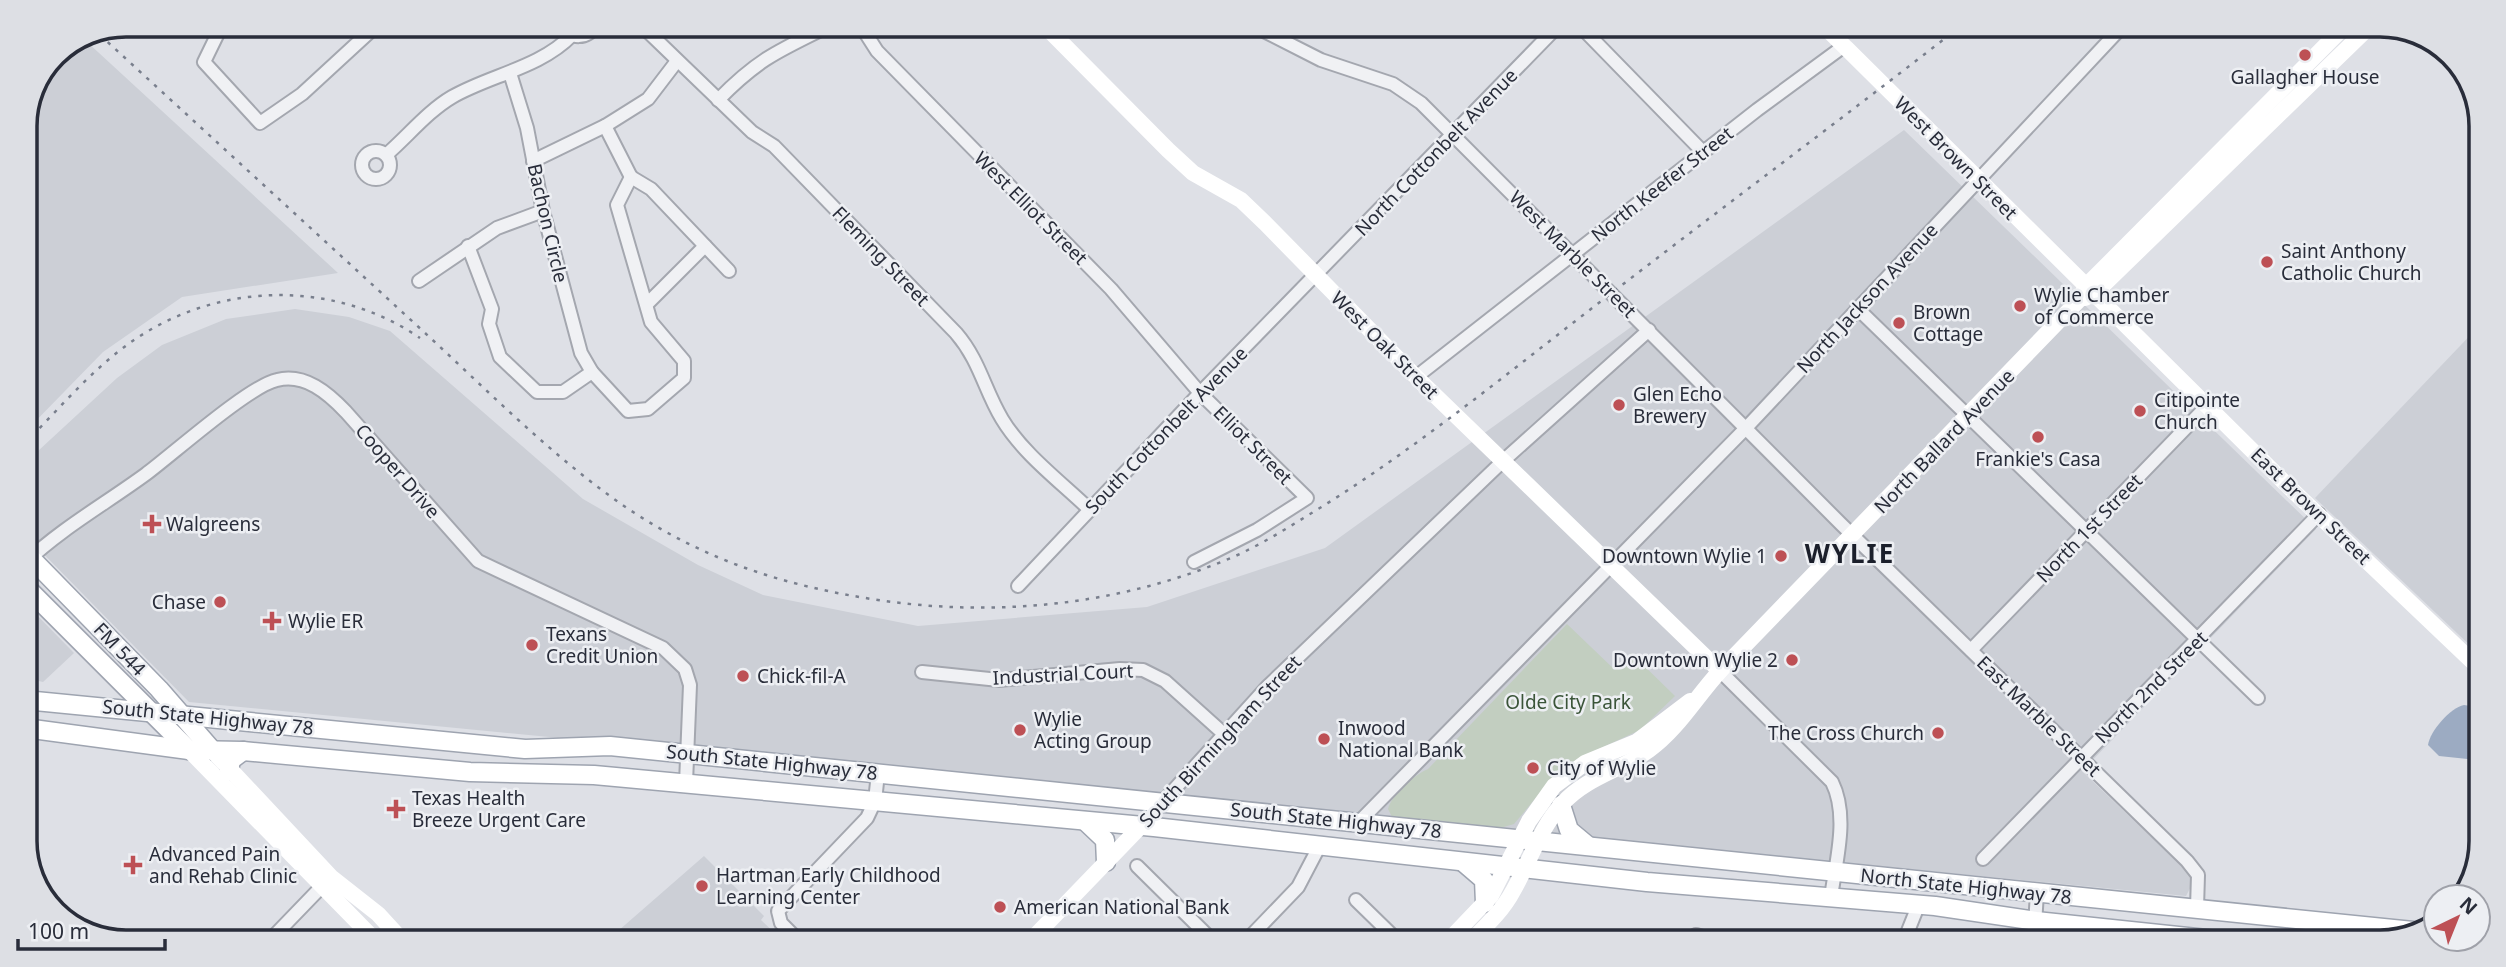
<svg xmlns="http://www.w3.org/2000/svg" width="2506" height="967" viewBox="0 0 2506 967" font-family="'Noto Sans',sans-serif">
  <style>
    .built { fill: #cccfd6 }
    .green { fill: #c2cec0 }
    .water { fill: #9cabc2 }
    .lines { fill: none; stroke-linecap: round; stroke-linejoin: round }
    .stream { stroke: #9cabc2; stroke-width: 2.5 }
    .street-casing { stroke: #a4a7af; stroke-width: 16 }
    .primary-casing { stroke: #9ea4b0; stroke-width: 21 }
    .street { stroke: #f0f1f4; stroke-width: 12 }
    .secondary { stroke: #fff; stroke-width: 16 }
    .primary { stroke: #fff; stroke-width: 18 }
    .rail { stroke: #797f8d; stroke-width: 2.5; stroke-dasharray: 3.5 7; stroke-linecap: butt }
    .poi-dot { fill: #bd5055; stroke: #edeff3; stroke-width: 2.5 }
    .labels { text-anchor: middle; stroke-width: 5; stroke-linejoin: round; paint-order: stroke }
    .poi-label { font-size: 19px; fill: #292d3a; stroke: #edeff3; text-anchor: start }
    .street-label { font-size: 19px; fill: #292d3a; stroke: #edeff3 }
    .park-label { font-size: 19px; fill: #3a5438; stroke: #edeff3 }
    .district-label { font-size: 26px; font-weight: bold; letter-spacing: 2px; fill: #1b1f2b; stroke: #edeff3 }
    .rim { fill: none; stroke: #292d3a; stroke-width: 3.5 }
  </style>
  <rect width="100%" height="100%" fill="#dee0e6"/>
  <g class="built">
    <polygon points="86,41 338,273 182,297 103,352 25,432 25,120 55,54"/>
    <polygon points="1904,130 2316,529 2082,771 2195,879 2186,896 189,702 25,535 25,463 117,378 162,345 226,319 295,309 349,317 390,331 583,499 698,565 763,595 918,626 1147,607 1325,548"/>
    <polygon points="2480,325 2478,653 2315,498"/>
    <polygon points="25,603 74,653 43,682 25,678"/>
    <polygon points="704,856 764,916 761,920 781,939 610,938"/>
  </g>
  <path class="green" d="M1567 624 1615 670 1631 653 1675 696 1640 730 1577 759 1555 775 1514 824 1500 828 1392 817 1388 809C1392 794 1414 775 1428 769Z"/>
  <path class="water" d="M2464 705 2477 707V760L2439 756 2428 745C2430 731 2450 708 2464 705Z"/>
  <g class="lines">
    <polyline class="stream" points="25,471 33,462"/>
    <defs>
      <g id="street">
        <polyline points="222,25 204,62 260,123 302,94 377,25"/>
        <path d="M563 26C571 40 587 39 595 26"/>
        <path d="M642 26 752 132 774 146 956 333C980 361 984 389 1002 419 1023 454 1061 482 1090 510"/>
        <polyline points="861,26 877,51 1111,289 1200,393 1307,498 1257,530 1194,562"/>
        <polyline points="1256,27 1321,60 1393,84 1421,103 1841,524 2187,861 2198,875 2197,908"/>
        <polyline points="1582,28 1704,153"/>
        <polyline points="510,73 527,128 543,211 581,353 592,372"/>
        <path d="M718 100C758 59 778 51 829 26"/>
        <polyline points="605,126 631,177"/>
        <circle cx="376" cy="165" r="14"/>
        <path d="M386 155C407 137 428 111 452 97 490 75 540 68 572 35"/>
        <polyline points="533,161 605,126 648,99 677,61"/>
        <polyline points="631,177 651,189 729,271"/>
        <polyline points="468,246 492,309 489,324 500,357 537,392 563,392 592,372 628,411 648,409 684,378 684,361 651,322 617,205 631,177"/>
        <polyline points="419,281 497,228 543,211"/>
        <polyline points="647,304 705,246"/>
        <polyline points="1857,308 2258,698"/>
        <polyline points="1416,377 1757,110 1844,46"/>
        <path d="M25 563C62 528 105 504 146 474 173 454 249 386 277 380 305 373 328 393 346 412L478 561 663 648 685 669 690 685 686 783"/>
        <polyline points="1018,586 1200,393 1556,28"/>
        <polyline points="1971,650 2207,406"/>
        <path d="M1720 671 1832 782C1849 816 1836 861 1831 897"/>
        <polyline points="922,672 999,680 1120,669 1143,670 1165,681 1224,734"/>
        <polyline points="1358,823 1746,428 2120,29"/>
        <polyline points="1141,826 1267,687 1503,461 1649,330"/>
        <polyline points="1983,859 2319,514"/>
        <polyline points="1137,866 1212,940"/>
        <polyline points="1356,900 1397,940"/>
        <polyline points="273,937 328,880"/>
        <polyline points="797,939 781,923 778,911 867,818 875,801 878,773"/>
        <polyline points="1247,940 1298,887 1320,845"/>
        <polyline points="1687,941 1696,935 1715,941"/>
        <polyline points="1904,941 1918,906"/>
        <polyline points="2034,942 2037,892"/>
      </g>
      <g id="primary">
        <polyline points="25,552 159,689 212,750"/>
        <polyline points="25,586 189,750"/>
        <polyline points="25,700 525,749 610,746 2413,931"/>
        <polyline points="25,728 189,750 243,751 470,772 594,775 1154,827 1647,882 1935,906 2036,921 2235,942"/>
        <polyline points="229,771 231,760 243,751"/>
        <polyline points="1561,805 1569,830 1587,845"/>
        <polyline points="1085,821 1105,840 1106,862"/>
        <polyline points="1463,862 1484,880 1485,903"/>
      </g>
    </defs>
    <use href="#street" class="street-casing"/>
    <use href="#primary" class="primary-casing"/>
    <use href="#street" class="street"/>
    <g class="secondary">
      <polyline points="1046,27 1168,150 1193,173 1241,200 1265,223 1416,377 1720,671"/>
      <polyline points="1827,29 2289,487 2477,666"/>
      <polyline points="2085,298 2094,294 2366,30"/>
      <polyline points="189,750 373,938"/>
      <polyline points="212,750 331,877 378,914 400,938"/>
      <polyline points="1032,939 1141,826"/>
      <polyline points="1449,940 1491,896 1529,821 1554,786 1585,763 1636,742 1690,701"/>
      <path d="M1472 940C1487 925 1503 910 1513 891 1530 862 1539 829 1563 803 1587 777 1621 770 1649 750 1678 729 1696 697 1720 671L2079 300 2086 286 2341 30"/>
    </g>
    <use href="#primary" class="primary"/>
    <g class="rail">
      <path d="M100 35C208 134 316 233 424 332 488 391 555 459 627 508 706 561 785 586 878 600 992 617 1113 606 1221 562 1252 550 1281 532 1310 514 1412 452 1505 375 1600 302 1719 210 1839 121 1957 29"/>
      <path d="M25 443C60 408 93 368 134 340 219 282 334 279 420 338"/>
    </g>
  </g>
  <g class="poi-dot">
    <circle cx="2305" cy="55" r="7"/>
    <circle cx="2267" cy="262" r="7"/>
    <circle cx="2020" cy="306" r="7"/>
    <circle cx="1899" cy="323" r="7"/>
    <circle cx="1619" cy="405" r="7"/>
    <circle cx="2140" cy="411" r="7"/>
    <circle cx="2038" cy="437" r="7"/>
    <path d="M148.5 513.5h7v7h7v7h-7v7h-7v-7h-7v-7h7z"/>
    <circle cx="1781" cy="556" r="7"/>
    <circle cx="220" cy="602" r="7"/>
    <path d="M268.5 610.5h7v7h7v7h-7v7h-7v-7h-7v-7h7z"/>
    <circle cx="532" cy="645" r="7"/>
    <circle cx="1792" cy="660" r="7"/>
    <circle cx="743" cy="676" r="7"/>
    <circle cx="1020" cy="730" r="7"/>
    <circle cx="1938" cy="733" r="7"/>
    <circle cx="1324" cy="739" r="7"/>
    <circle cx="1533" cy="768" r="7"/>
    <path d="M392.5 798.5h7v7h7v7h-7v7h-7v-7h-7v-7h7z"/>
    <path d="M129.5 854.5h7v7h7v7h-7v7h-7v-7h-7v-7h7z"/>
    <circle cx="702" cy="886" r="7"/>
    <circle cx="1000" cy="907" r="7"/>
  </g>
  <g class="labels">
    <g class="poi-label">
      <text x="2305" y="84" text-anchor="middle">Gallagher House</text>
      <text x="2281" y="258">Saint Anthony<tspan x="2281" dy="22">Catholic Church</tspan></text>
      <text x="2034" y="302">Wylie Chamber<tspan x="2034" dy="22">of Commerce</tspan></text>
      <text x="1913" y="319">Brown<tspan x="1913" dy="22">Cottage</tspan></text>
      <text x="1633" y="401">Glen Echo<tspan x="1633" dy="22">Brewery</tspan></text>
      <text x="2154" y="407">Citipointe<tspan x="2154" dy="22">Church</tspan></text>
      <text x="2038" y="466" text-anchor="middle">Frankie's Casa</text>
      <text x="166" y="531">Walgreens</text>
      <text x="1767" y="563" text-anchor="end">Downtown Wylie 1</text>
      <text x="206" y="609" text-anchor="end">Chase</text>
      <text x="288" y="628">Wylie ER</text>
      <text x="546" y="641">Texans<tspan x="546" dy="22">Credit Union</tspan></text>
      <text x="1778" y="667" text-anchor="end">Downtown Wylie 2</text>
      <text x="757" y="683">Chick-fil-A</text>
      <text x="1034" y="726">Wylie<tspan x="1034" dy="22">Acting Group</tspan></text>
      <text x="1338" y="735">Inwood<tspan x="1338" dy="22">National Bank</tspan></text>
      <text x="1924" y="740" text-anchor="end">The Cross Church</text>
      <text x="1547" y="775">City of Wylie</text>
      <text x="412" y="805">Texas Health<tspan x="412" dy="22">Breeze Urgent Care</tspan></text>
      <text x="149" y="861">Advanced Pain<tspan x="149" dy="22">and Rehab Clinic</tspan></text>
      <text x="716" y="882">Hartman Early Childhood<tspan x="716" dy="22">Learning Center</tspan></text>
      <text x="1014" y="914">American National Bank</text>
    </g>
    <g class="street-label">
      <text transform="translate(1436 152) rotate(-46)" y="7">North Cottonbelt Avenue</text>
      <text transform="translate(1956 158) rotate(45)" y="7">West Brown Street</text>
      <text transform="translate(1662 184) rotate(-38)" y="7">North Keefer Street</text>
      <text transform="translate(1031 208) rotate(45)" y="7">West Elliot Street</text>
      <text transform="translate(548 223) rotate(77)" y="7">Bachon Circle</text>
      <text transform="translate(1573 254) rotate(45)" y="7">West Marble Street</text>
      <text transform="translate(881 256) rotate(46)" y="7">Fleming Street</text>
      <text transform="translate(1867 298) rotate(-47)" y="7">North Jackson Avenue</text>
      <text transform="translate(1385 345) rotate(45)" y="7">West Oak Street</text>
      <text transform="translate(1166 430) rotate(-46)" y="7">South Cottonbelt Avenue</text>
      <text transform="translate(1944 441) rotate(-46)" y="7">North Ballard Avenue</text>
      <text transform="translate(1253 445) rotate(45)" y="7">Elliot Street</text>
      <text transform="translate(398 471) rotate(49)" y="7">Cooper Drive</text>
      <text transform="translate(2311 506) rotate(44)" y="7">East Brown Street</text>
      <text transform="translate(2089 528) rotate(-46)" y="7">North 1st Street</text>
      <text transform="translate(120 649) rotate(46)" y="7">FM 544</text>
      <text transform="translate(1063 674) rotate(-3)" y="7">Industrial Court</text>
      <text transform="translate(2151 687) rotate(-45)" y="7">North 2nd Street</text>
      <text transform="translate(2039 716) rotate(44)" y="7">East Marble Street</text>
      <text transform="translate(208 717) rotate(6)" y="7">South State Highway 78</text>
      <text transform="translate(1220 741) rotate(-47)" y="7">South Birmingham Street</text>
      <text transform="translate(772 762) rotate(6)" y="7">South State Highway 78</text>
      <text transform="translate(1336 820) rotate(6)" y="7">South State Highway 78</text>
      <text transform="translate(1966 886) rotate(6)" y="7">North State Highway 78</text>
    </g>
    <g class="park-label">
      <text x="1568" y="709">Olde City Park</text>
    </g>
    <g class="district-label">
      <text x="1850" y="563">WYLIE</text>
    </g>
  </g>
  <path d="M0 0H2506V967H0ZM126 37H2380A89 89 0 0 1 2469 126V841A89 89 0 0 1 2380 930H126A89 89 0 0 1 37 841V126A89 89 0 0 1 126 37Z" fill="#dddfe4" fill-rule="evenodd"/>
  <path class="rim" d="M126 37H2380A89 89 0 0 1 2469 126V841A89 89 0 0 1 2380 930H126A89 89 0 0 1 37 841V126A89 89 0 0 1 126 37Z"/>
  <g transform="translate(2457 918) rotate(43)"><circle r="33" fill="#edeff3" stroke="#9fa1a9" stroke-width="2"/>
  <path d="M0-5L12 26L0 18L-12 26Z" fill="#bd5055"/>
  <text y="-10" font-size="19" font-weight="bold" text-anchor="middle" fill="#292d3a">N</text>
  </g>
  <path d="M18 939v10h147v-10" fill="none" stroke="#292d3a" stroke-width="3.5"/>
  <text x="28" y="939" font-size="21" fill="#292d3a" stroke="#edeff3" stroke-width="5" paint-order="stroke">100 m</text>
</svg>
